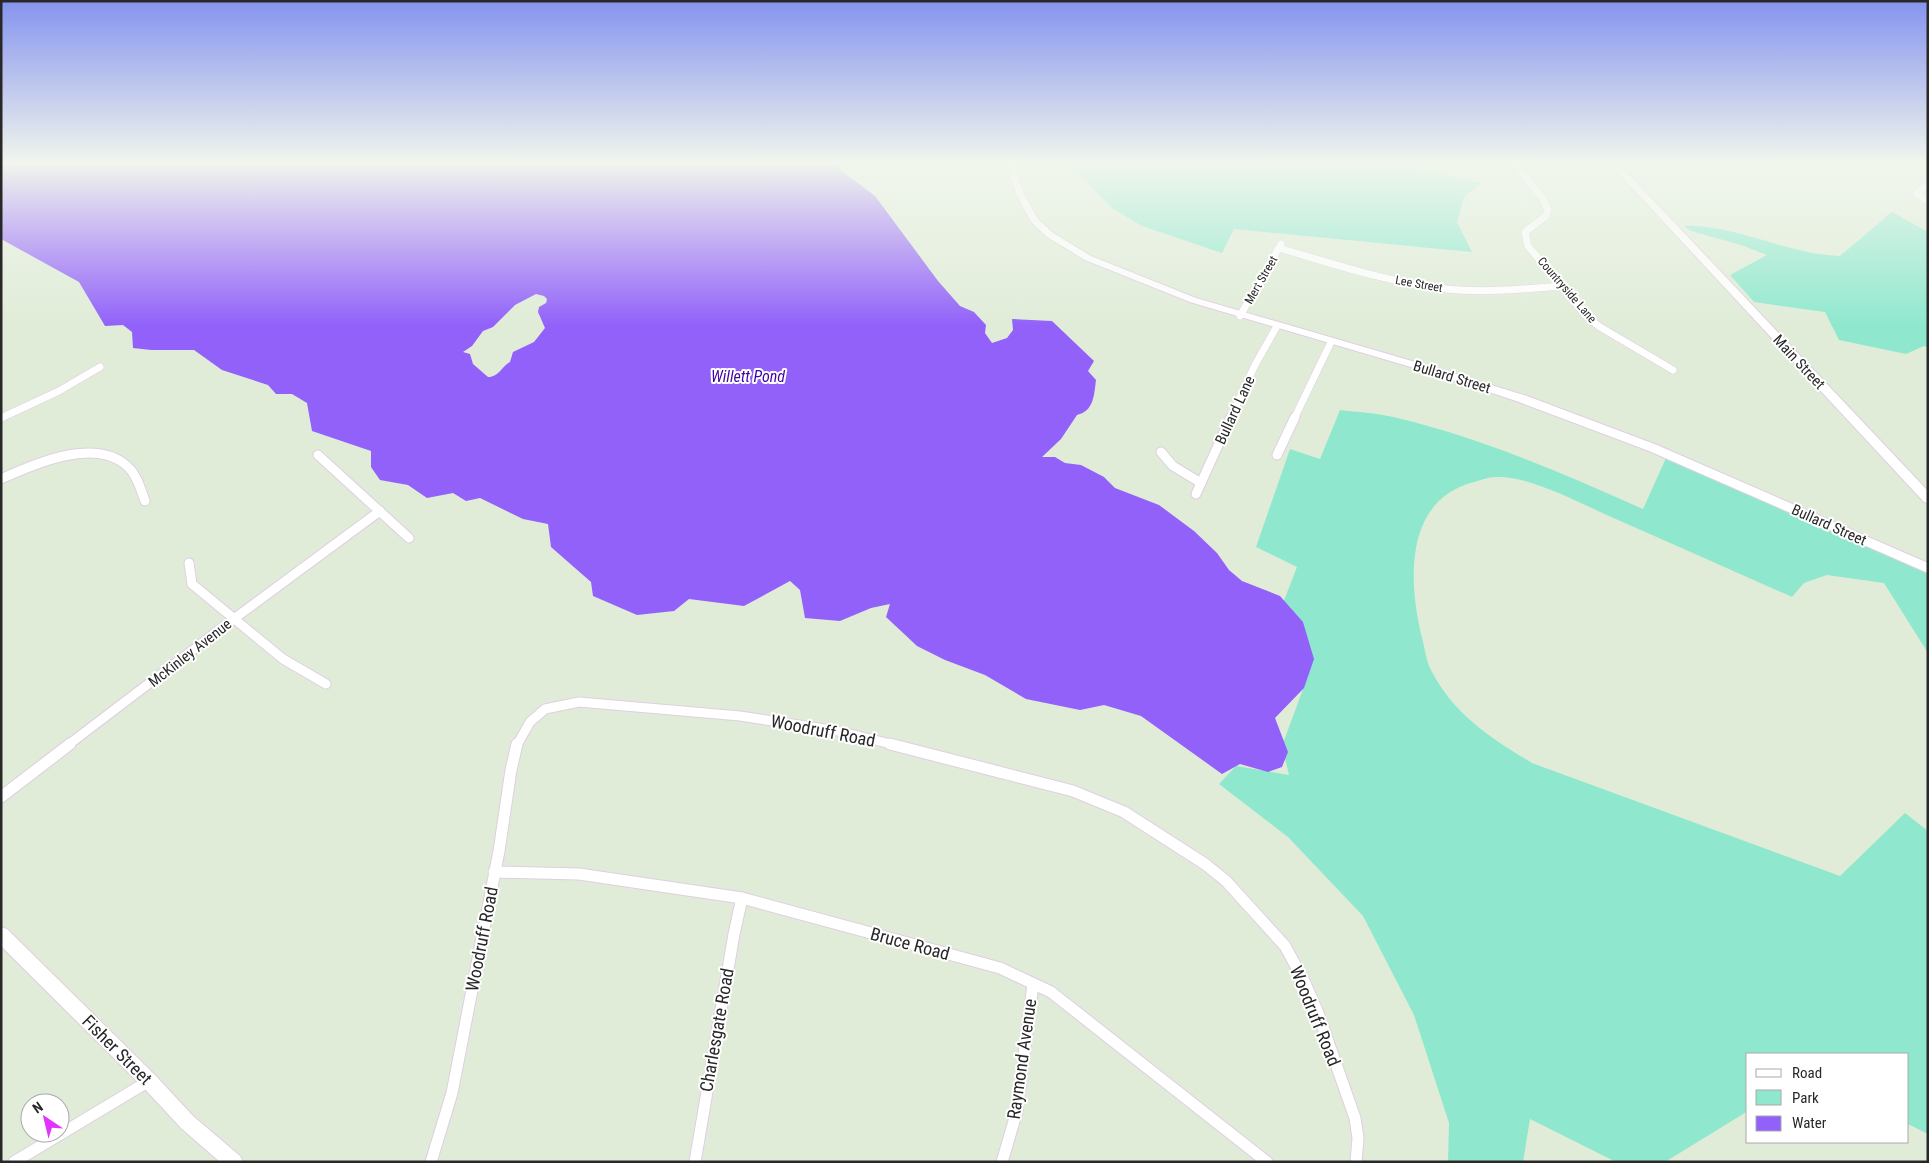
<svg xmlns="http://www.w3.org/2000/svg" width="1929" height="1163" viewBox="0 0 1929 1163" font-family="'Roboto Condensed',sans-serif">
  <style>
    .green { fill: #8fe8ce }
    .water { fill: #9161f9; fill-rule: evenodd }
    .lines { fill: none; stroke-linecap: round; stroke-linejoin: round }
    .minor-far2-casing { stroke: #e0cee3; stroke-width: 8 }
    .minor-far1-casing { stroke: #e0cee3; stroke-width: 11 }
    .minor-casing { stroke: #e0cee3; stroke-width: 13 }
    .secondary-casing { stroke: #e0cee3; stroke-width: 2 }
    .minor-far2 { stroke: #fff; stroke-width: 7 }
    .minor-far1 { stroke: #fff; stroke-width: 9 }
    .minor { stroke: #fff; stroke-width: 11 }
    .secondary { fill: #fff; fill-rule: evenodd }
    .labels { text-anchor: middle; stroke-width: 4; stroke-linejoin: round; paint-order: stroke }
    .far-street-label { font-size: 12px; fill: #282828; stroke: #fff }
    .street-label { font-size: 15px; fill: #282828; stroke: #fff }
    .water-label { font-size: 16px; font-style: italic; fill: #4102a3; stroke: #fff }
    .near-street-label { font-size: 18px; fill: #282828; stroke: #fff }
  </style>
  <rect width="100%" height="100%" fill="#e0ecd8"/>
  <g class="green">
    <polygon points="1069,163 1391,163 1481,183 1464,197 1457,222 1472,252 1234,229 1222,253 1142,226 1112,208"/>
    <path d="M1892 212 1928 232V348L1924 346 1906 354 1839 340 1825 312 1754 302 1730 275 1767 255 1741 245 1691 231 1684 226C1695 225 1707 227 1719 229 1758 236 1800 255 1840 256Z"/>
    <path d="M1340 410C1357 412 1376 413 1393 417 1480 437 1562 473 1643 509L1666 458 1928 573V653L1884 583 1827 575 1804 583 1792 597C1731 570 1670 543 1609 516 1580 503 1528 475 1496 477 1489 477 1481 480 1474 482 1404 500 1408 581 1422 638 1425 648 1426 661 1431 670 1454 715 1491 738 1532 763L1840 876 1905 813 1928 831V1134L1908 1124V1054H1748V1111L1665 1162H1616L1530 1119 1523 1162H1448L1449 1123 1414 1015 1363 916 1288 837 1219 784 1236 766 1289 775 1282 746 1306 681 1283 603 1297 567 1256 547 1290 449 1320 459Z"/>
  </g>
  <path class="water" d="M1 163H831L875 196 938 281 960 306 974 312 986 325 985 333 992 343 1007 338 1013 330 1012 319 1052 321 1094 361 1088 371 1096 380C1094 395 1094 411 1077 415L1061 439 1042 457H1055L1065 463 1081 465 1104 477 1115 488 1159 505 1194 531 1217 553 1229 570 1242 581 1280 596 1303 622 1314 659 1304 688 1275 718 1288 752 1282 767 1268 772 1240 764 1222 774 1141 716 1104 705 1080 710 1026 699 985 675 945 660 917 646 886 617 890 604 871 608 840 621 805 618 800 590 790 581 744 606 689 599 674 611 637 615 593 596 591 582 551 547 548 524 523 519 480 498 466 501 453 493 427 498 408 485 380 480 371 467V451L312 431 307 403 292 394H276L268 385 222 370 194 350H151L133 348 132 332 123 325 105 326 79 282 1 239ZM536 294 544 296 547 299 546 303 539 307 538 312 545 328 534 342 513 352 510 362C501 367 499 377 488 377L473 364 470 354 463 352 472 346 483 331 493 327 515 305Z"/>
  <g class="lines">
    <defs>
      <g id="minor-far2">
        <polyline points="1514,163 1541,196 1548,210 1546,216 1525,232 1528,246 1587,317 1600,327 1673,370"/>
        <polyline points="1928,183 1917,194 1928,201"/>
        <path d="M1279 248C1334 264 1390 283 1447 289 1485 293 1524 289 1562 286"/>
        <polyline points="1240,316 1281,244"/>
        <polyline points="1,418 59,391 100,367"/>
        <polyline points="1230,419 1255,365 1277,326"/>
        <polyline points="1294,419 1331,342"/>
      </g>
      <g id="minor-far1">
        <polyline points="1161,452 1173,466 1201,483"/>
        <polyline points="318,455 409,538"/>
        <polyline points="1277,455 1295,417"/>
        <path d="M1 479C34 464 96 436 128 467 137 475 141 490 145 501"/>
        <polyline points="1196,494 1231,417"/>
        <polyline points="189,563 192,584 283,659 326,684"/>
        <polyline points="68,745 235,618 380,511"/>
        <polyline points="517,745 530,722 545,709 579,702 740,716 838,731 895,745"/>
      </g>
      <g id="minor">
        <polyline points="890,744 1073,791 1124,812 1205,864 1226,881 1285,946 1304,981 1318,1013 1355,1118 1358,1138 1356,1162"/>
        <polyline points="1,797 70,744"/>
        <polyline points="494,872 579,874 742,898 1000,968 1051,992 1267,1162"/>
        <polyline points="14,1162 149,1081"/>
        <polyline points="431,1162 452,1093 499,851 511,770 517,744"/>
        <polyline points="695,1162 734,934 742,898"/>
        <polyline points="1002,1162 1017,1111 1033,984"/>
      </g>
      <g id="secondary">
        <polygon points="1006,163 1014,163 1024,194 1038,219 1053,233 1091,256 1196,298 1446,371 1527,396 1657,445 1928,563 1928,573 1649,451 1519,402 1438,375 1190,302 1085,260 1047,237 1031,222 1016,194"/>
        <polygon points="1609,163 1618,163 1928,491 1928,503 1924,502"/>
        <polygon points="1,927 7,929 155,1075 193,1116 240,1156 243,1162 220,1162 181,1128 143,1087 1,946"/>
      </g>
    </defs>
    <use href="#minor-far2" class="minor-far2-casing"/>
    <use href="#minor-far1" class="minor-far1-casing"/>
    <use href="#minor" class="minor-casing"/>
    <use href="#secondary" class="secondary-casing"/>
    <use href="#minor-far2" class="minor-far2"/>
    <use href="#minor-far1" class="minor-far1"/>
    <use href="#minor" class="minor"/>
    <use href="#secondary" class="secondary"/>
  </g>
  <linearGradient id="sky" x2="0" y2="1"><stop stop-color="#8593ef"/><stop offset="0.5" stop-color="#f1f6ed"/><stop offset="1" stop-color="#f1f6ed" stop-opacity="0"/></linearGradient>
  <rect width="1929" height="326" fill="url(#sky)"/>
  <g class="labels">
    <g class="far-street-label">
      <text transform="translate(1261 280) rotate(-60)" y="4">Mert Street</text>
      <text transform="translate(1419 284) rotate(10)" y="4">Lee Street</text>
      <text transform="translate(1567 290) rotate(49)" y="4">Countryside Lane</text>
    </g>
    <g class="street-label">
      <text transform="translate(1799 362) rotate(47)" y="5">Main Street</text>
      <text transform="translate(1452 377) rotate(17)" y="5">Bullard Street</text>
      <text transform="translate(1235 410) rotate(-65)" y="5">Bullard Lane</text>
      <text transform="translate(1829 525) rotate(24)" y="5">Bullard Street</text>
      <text transform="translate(190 653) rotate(-38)" y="5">McKinley Avenue</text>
    </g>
    <g class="water-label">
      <text x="748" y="382">Willett Pond</text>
    </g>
    <g class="near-street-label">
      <text transform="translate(823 731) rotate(11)" y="6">Woodruff Road</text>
      <text transform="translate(482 939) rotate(-79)" y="6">Woodruff Road</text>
      <text transform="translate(910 944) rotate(15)" y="6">Bruce Road</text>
      <text transform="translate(1315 1016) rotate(68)" y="6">Woodruff Road</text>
      <text transform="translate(717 1030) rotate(-80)" y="6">Charlesgate Road</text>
      <text transform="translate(117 1050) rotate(45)" y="6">Fisher Street</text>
      <text transform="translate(1022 1059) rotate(-82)" y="6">Raymond Avenue</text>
    </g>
  </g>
  <rect width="1929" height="1163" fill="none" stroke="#282828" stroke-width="5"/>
  <rect x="1746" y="1053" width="162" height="90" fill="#ffffff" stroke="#a9a9a9"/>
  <rect x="1756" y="1069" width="25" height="8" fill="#ffffff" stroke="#a9a9a9"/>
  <text x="1792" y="1078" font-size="15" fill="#282828">Road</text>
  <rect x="1756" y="1090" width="25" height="15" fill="#8fe8ce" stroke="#a9a9a9"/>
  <text x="1792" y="1103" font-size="15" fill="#282828">Park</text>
  <rect x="1756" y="1116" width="25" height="15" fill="#9161f9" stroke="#a9a9a9"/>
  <text x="1792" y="1128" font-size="15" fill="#282828">Water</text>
  <g transform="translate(45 1118) rotate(325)"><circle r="24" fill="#ffffff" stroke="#a9a9a9"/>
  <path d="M0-4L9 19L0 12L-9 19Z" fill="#e333ff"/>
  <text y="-8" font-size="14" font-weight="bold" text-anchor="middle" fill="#282828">N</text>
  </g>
</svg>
